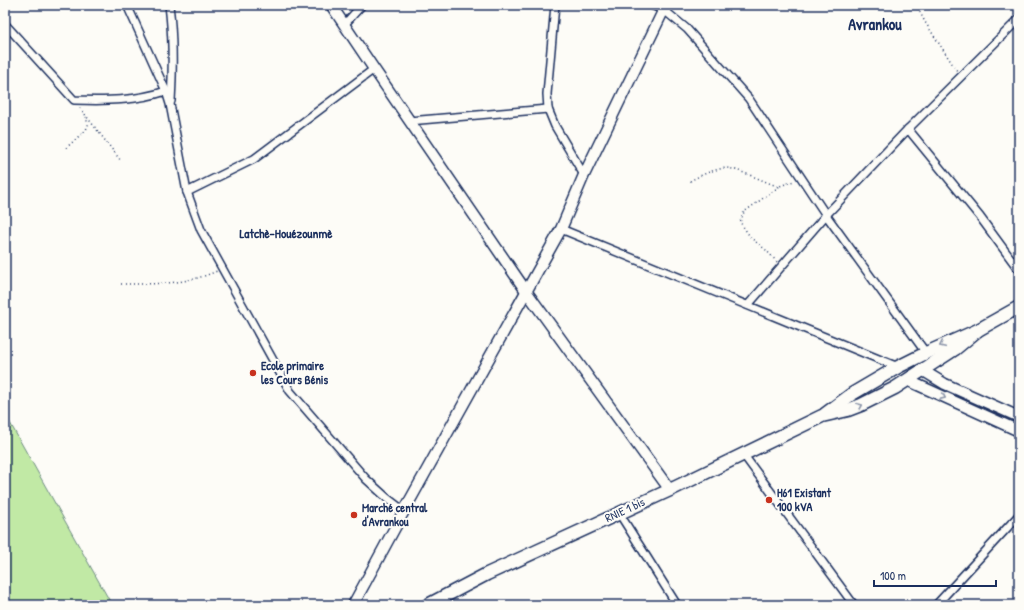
<svg xmlns="http://www.w3.org/2000/svg" width="1024" height="610" viewBox="0 0 1024 610" font-family="'Patrick Hand',sans-serif">
  <style>
    .green { fill: #c1e9a5; stroke: #6e8c82 }
    .lines { fill: none; stroke-linecap: round; stroke-linejoin: round }
    .street-casing { stroke: #1b2f5e; stroke-width: 10 }
    .secondary-casing { stroke: #1b2f5e; stroke-width: 13 }
    .primary-casing { stroke: #1b2f5e; stroke-width: 15 }
    .path { stroke: #1b2f5e; stroke-width: 1.5; stroke-dasharray: 1 3; stroke-linecap: butt }
    .street { stroke: #fdfcf7; stroke-width: 7 }
    .secondary { stroke: #fdfcf7; stroke-width: 10 }
    .primary { stroke: #fdfcf7; stroke-width: 12 }
    .oneway { stroke: #8c96aa }
    .poi-dot { fill: #c8321e; stroke: #fdfcf7; stroke-width: 1.5 }
    .labels { text-anchor: middle; stroke-width: 4; stroke-linejoin: round; paint-order: stroke }
    .poi-label { font-size: 12px; font-weight: bold; fill: #1b2f5e; stroke: #fdfcf7; text-anchor: start }
    .street-label { font-size: 12px; fill: #1b2f5e; stroke: #fdfcf7 }
    .neighbourhood-label { font-size: 13px; font-weight: bold; fill: #1b2f5e; stroke: #fdfcf7 }
    .district-label { font-size: 16px; font-weight: bold; fill: #1b2f5e; stroke: #fdfcf7 }
  </style>
  <rect width="100%" height="100%" fill="#fdfcf7"/>
  <filter id="ink" filterUnits="userSpaceOnUse"><feTurbulence type="fractalNoise" baseFrequency=".025" numOctaves="2"/><feDisplacementMap in="SourceGraphic" scale="8" xChannelSelector="R" yChannelSelector="G"/><feConvolveMatrix kernelMatrix="1 2 1 2 8 2 1 2 1" color-interpolation-filters="sRGB"/></filter>
  <g filter="url(#ink)">
    <polygon class="green" points="5,414 112,605 5,605"/>
    <g class="lines">
      <defs>
        <g id="street">
          <polyline points="127,5 166,91 170,104 187,192 201,230 290,391 366,479 387,498 404,511"/>
          <path d="M169 5C173 37 173 68 171 101"/>
          <polyline points="555,5 547,94 548,109 555,126 584,175"/>
          <polyline points="651,5 664,10 687,29 749,99 826,215 926,353"/>
          <path d="M5 24 74 100C105 101 137 101 166 91"/>
          <polyline points="344,25 362,5"/>
          <polyline points="409,121 548,109"/>
          <polyline points="908,129 980,217 1019,270"/>
          <polyline points="187,192 254,159 374,69"/>
          <polyline points="561,229 898,367"/>
          <polyline points="748,305 826,215 908,129 1019,19"/>
          <polyline points="743,454 854,605"/>
          <polyline points="619,513 677,605"/>
          <polyline points="936,605 1019,515"/>
        </g>
        <g id="secondary">
          <polyline points="331,5 374,69 526,291 670,490"/>
          <polyline points="922,370 945,384 1019,417"/>
          <polyline points="907,380 1019,431"/>
          <polyline points="353,605 404,511 561,229 584,175 666,5"/>
        </g>
        <g id="primary">
          <polyline points="825,414 852,394 898,367 926,353 978,330 1019,307"/>
          <polyline points="428,605 487,574 670,490 822,416 848,410 861,405 895,388 955,349 978,330"/>
        </g>
      </defs>
      <use href="#street" class="street-casing"/>
      <use href="#secondary" class="secondary-casing"/>
      <use href="#primary" class="primary-casing"/>
      <g class="path">
        <polyline points="916,5 925,22 957,71"/>
        <polyline points="80,108 121,161"/>
        <polyline points="66,148 86,130 88,125 86,117"/>
        <path d="M690 181C701 175 714 169 726 168 736 168 765 182 777 186H780L794 181"/>
        <polyline points="777,262 766,250 751,238 740,222 744,212 780,186"/>
        <path d="M121 284C154 284 186 285 217 271"/>
      </g>
      <use href="#street" class="street"/>
      <use href="#secondary" class="secondary"/>
      <use href="#primary" class="primary"/>
    </g>
    <defs><path id="oneway-chevron" d="M-2-3.5L2.5 0L-2 3.5" fill="none" stroke-width="1.6" stroke-linecap="round" stroke-linejoin="round"/></defs>
    <g class="oneway">
      <use href="#oneway-chevron" transform="translate(942 345) rotate(155)"/>
      <use href="#oneway-chevron" transform="translate(943 397) rotate(24)"/>
      <use href="#oneway-chevron" transform="translate(860 406) rotate(-22)"/>
    </g>
  </g>
  <g class="poi-dot">
    <circle cx="253" cy="373" r="4"/>
    <circle cx="769" cy="500" r="4"/>
    <circle cx="354" cy="515" r="4"/>
  </g>
  <g class="labels">
    <g class="poi-label">
      <text x="261" y="370">Ecole primaire<tspan x="261" dy="14">les Cours Bénis</tspan></text>
      <text x="777" y="497">H61 Existant<tspan x="777" dy="14">100 kVA</tspan></text>
      <text x="362" y="512">Marché central<tspan x="362" dy="14">d'Avrankou</tspan></text>
    </g>
    <g class="street-label">
      <text transform="translate(625 510) rotate(-25)" y="4">RNIE 1 bis</text>
    </g>
    <g class="neighbourhood-label">
      <text x="286" y="238">Latchè-Houézounmè</text>
    </g>
    <g class="district-label">
      <text x="875" y="30">Avrankou</text>
    </g>
  </g>
  <rect width="1024" height="610" fill="none" stroke="#fdfcf7" stroke-width="20"/>
  <rect x="10" y="10" width="1004" height="590" fill="none" stroke="#1b2f5e" stroke-width="1.5" filter="url(#ink)"/>
  <path d="M874 580v6h122v-6" fill="none" stroke="#1b2f5e" stroke-width="2"/>
  <text x="880" y="580" font-size="12" fill="#1b2f5e" stroke="#fdfcf7" stroke-width="3" paint-order="stroke">100 m</text>
</svg>
